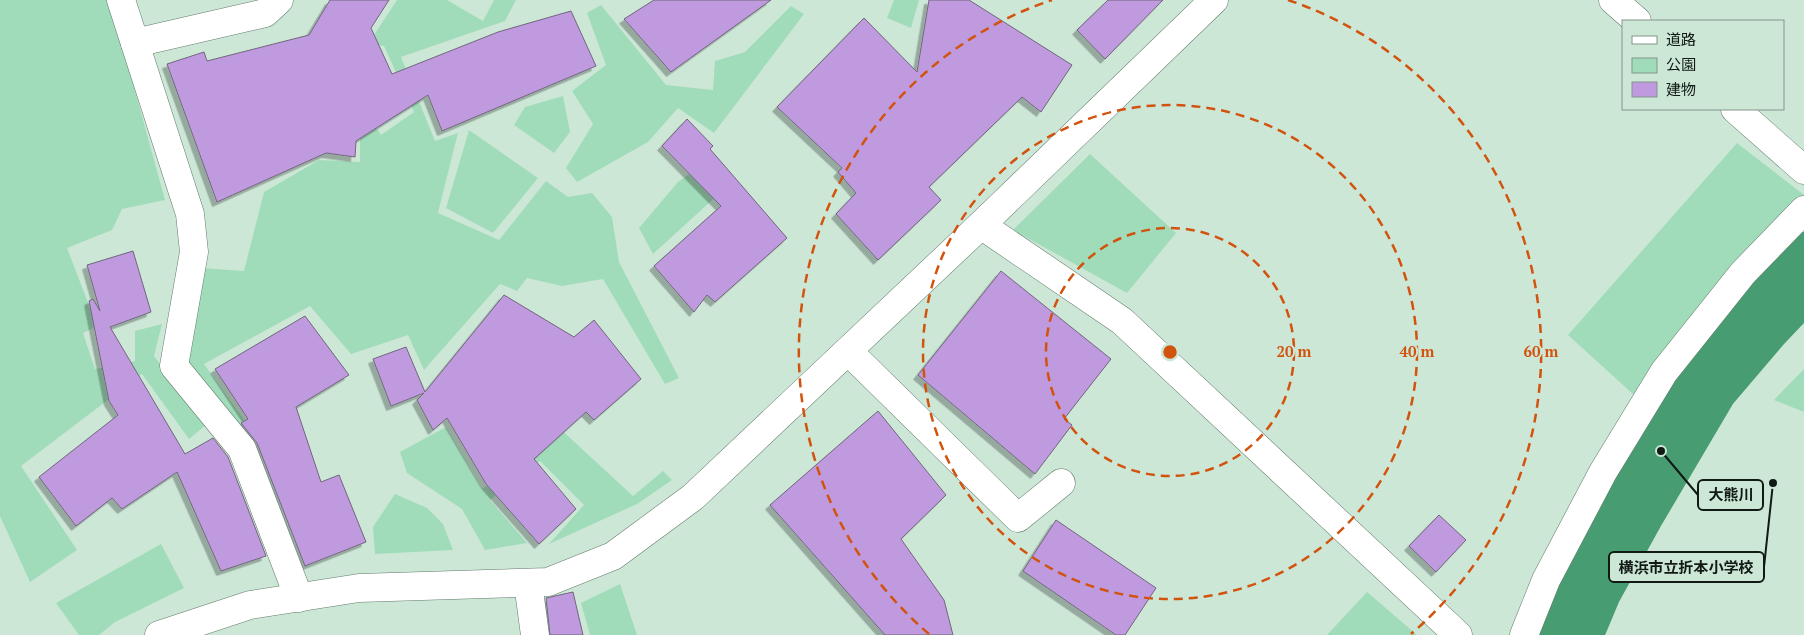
<svg xmlns="http://www.w3.org/2000/svg" width="1804" height="635" viewBox="0 0 1804 635" font-family="'PT Serif','Noto Sans JP',serif">
  <style>
    .green { fill: #a1dcba }
    .lines { fill: none; stroke-linecap: round; stroke-linejoin: round }
    .river { stroke: #489c71; stroke-width: 74 }
    .building { fill: #bf9adf; stroke: #71667b; filter: url(#shadow) }
    .minor-casing { stroke: #637a6c; stroke-width: 29 }
    .minor { stroke: #fff; stroke-width: 28 }
    .ring { fill: none; stroke: #d2530d; stroke-width: 2.5; stroke-dasharray: 9 6 }
    .centre { fill: #d2530d; stroke: #cde7d7; stroke-width: 2.5 }
    .ring-label { font-size: 15px; text-anchor: middle; font-weight: bold; fill: #d2530d; stroke: #cde7d7; stroke-width: 4; stroke-linejoin: round; paint-order: stroke }
    .leader { fill: none; stroke: #101914; stroke-width: 2 }
    .callout-dot { fill: #101914; stroke: #cde7d7; stroke-width: 2 }
    .callout { fill: #cde7d7; stroke: #101914; stroke-width: 2 }
    .callout-label { font-size: 15px; text-anchor: middle; font-weight: bold; fill: #101914 }
  </style>
  <defs>
    <filter id="shadow"><feDropShadow dx="-4.5" dy="4.5" stdDeviation="0" flood-color="#0004"/></filter>
  </defs>
  <rect width="100%" height="100%" fill="#cde7d7"/>
  <g class="green">
    <polygon points="0,0 110,0 165,200 122,209 112,230 67,248 97,326 83,333 95,369 135,361 135,331 162,324 154,356 207,424 189,439 142,374 21,466 77,550 30,582 0,516"/>
    <polygon points="397,0 447,0 483,21 494,0 516,0 505,21 401,57 435,141 458,133 438,213 499,240 546,181 568,197 592,193 612,217 619,262 679,378 665,384 603,279 562,286 527,278 517,291 500,284 424,370 408,335 351,354 310,306 204,364 247,424 234,430 181,366 201,268 244,271 264,192 319,160 360,162 360,129 373,123 381,135 414,112 384,46 368,44"/>
    <polygon points="894,0 919,0 911,28 887,18"/>
    <polygon points="601,5 666,85 713,90 715,61 745,52 791,6 804,14 714,133 678,108 648,142 577,182 566,168 593,124 572,91 606,65 587,13"/>
    <polygon points="563,96 570,132 554,153 514,125 525,107"/>
    <polygon points="469,130 538,178 493,233 446,208"/>
    <polygon points="1737,143 1804,195 1733,268 1658,361 1634,395 1568,335"/>
    <polygon points="1090,154 1176,233 1127,293 1013,230"/>
    <polygon points="713,157 734,180 653,254 639,228 678,182"/>
    <polygon points="1804,369 1804,412 1774,400"/>
    <polygon points="555,424 633,496 663,471 672,480 637,504 549,544 584,505 540,461 490,500 527,543 485,550 462,509 407,473 400,452 446,427 482,489 529,459"/>
    <polygon points="395,494 427,508 443,524 453,550 375,554 373,527"/>
    <polygon points="161,544 184,588 115,622 99,635 79,635 56,603"/>
    <polygon points="620,584 637,635 590,635 581,603"/>
    <polygon points="1367,592 1417,635 1327,635"/>
  </g>
  <g class="lines">
    <polyline class="river" points="1565,635 1586,585 1628,509 1703,382 1755,321 1804,269"/>
  </g>
  <g class="building">
    <polygon points="330,0 389,0 371,28 392,74 498,32 571,11 596,66 442,131 428,95 356,141 355,157 326,153 217,202 167,64 204,52 207,61 309,35"/>
    <polygon points="654,0 771,0 671,72 624,19"/>
    <polygon points="929,0 969,0 1072,65 1041,112 1022,97 929,187 941,200 878,260 836,214 856,193 838,172 842,168 777,107 864,18 917,72"/>
    <polygon points="1108,0 1163,0 1105,59 1077,30"/>
    <polygon points="687,119 713,146 710,149 787,238 715,302 707,295 694,312 654,266 721,206 662,146"/>
    <polygon points="133,251 151,312 110,327 185,454 213,438 228,457 266,556 221,571 177,472 122,509 112,498 76,526 39,477 118,415 109,401 89,301 93,299 100,311 87,265"/>
    <polygon points="1001,271 1111,359 1064,419 1072,425 1035,474 918,375"/>
    <polygon points="504,295 574,337 594,320 641,379 594,420 586,412 534,459 576,509 539,544 486,484 447,418 433,430 417,400 424,393 391,406 373,359 406,347 425,392"/>
    <polygon points="305,316 349,375 296,407 321,482 339,475 366,542 305,566 257,443 241,423 248,419 215,369"/>
    <polygon points="878,411 946,495 901,539 944,600 953,635 885,635 770,505"/>
    <polygon points="1439,515 1466,540 1436,572 1409,546"/>
    <polygon points="1056,520 1156,588 1125,635 1116,635 1023,571"/>
    <polygon points="573,592 583,635 550,635 546,598"/>
  </g>
  <g class="lines">
    <defs>
      <g id="minor">
        <polyline points="121,0 190,214 194,252 174,366 242,449 299,598"/>
        <polyline points="1613,0 1637,21"/>
        <polyline points="135,43 265,13 279,0"/>
        <polyline points="1735,109 1804,170"/>
        <polyline points="981,225 1122,321 1458,635"/>
        <polyline points="848,351 1018,518 1061,483"/>
        <polyline points="528,583 535,635"/>
        <polyline points="159,635 250,605 359,588 548,582 613,556 693,497 981,225 1214,0"/>
        <polyline points="1524,635 1546,580 1603,472 1664,372 1743,273 1804,210"/>
      </g>
    </defs>
    <use href="#minor" class="minor-casing"/>
    <use href="#minor" class="minor"/>
  </g>
  <g class="ring">
    <circle cx="1170" cy="352" r="124"/>
    <circle cx="1170" cy="352" r="247"/>
    <path d="M929 634A371 371 0 0 1 1052 0M1288 0A371 371 0 0 1 1411 634"/>
  </g>
  <circle cx="1170" cy="352" r="8" class="centre"/>
  <g class="ring-label">
    <text x="1294" y="357">20 m</text>
    <text x="1417" y="357">40 m</text>
    <text x="1541" y="357">60 m</text>
  </g>
  <path class="leader" d="M1661 451L1698 495M1773 483L1764 567"/>
  <g class="callout-dot">
    <circle cx="1661" cy="451" r="5"/>
    <circle cx="1773" cy="483" r="5"/>
  </g>
  <g class="callout">
    <rect x="1698" y="480" width="65" height="30" rx="5"/>
    <rect x="1609" y="552" width="155" height="30" rx="5"/>
  </g>
  <g class="callout-label">
    <text x="1731" y="500">大熊川</text>
    <text x="1686" y="573">横浜市立折本小学校</text>
  </g>
  <rect x="1622" y="20" width="162" height="90" fill="#cde7d7" stroke="#819589"/>
  <rect x="1632" y="36" width="25" height="8" fill="#ffffff" stroke="#819589"/>
  <text x="1666" y="45" font-size="15" fill="#101914">道路</text>
  <rect x="1632" y="58" width="25" height="15" fill="#a1dcba" stroke="#819589"/>
  <text x="1666" y="70" font-size="15" fill="#101914">公園</text>
  <rect x="1632" y="82" width="25" height="15" fill="#bf9adf" stroke="#819589"/>
  <text x="1666" y="95" font-size="15" fill="#101914">建物</text>
</svg>
